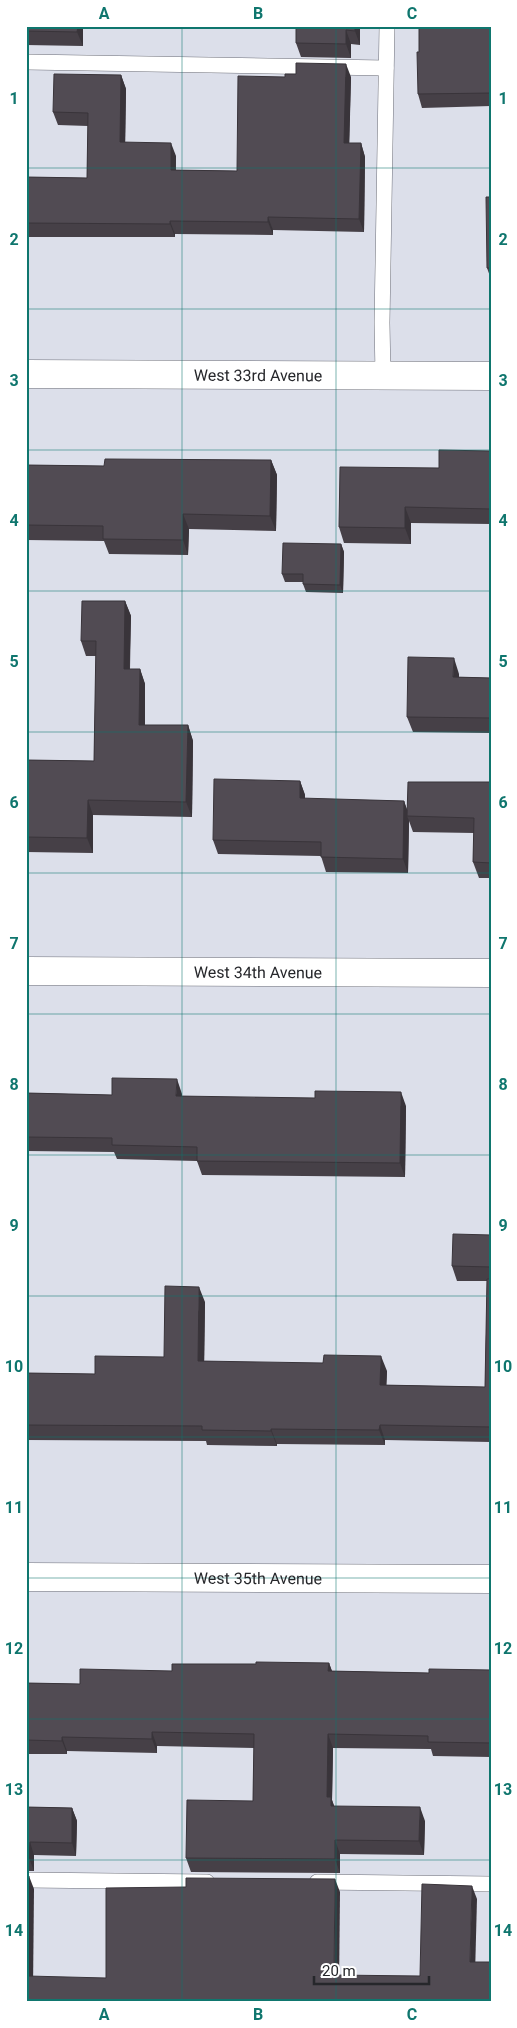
<svg xmlns="http://www.w3.org/2000/svg" width="517" height="2028" viewBox="0 0 517 2028" font-family="Roboto,sans-serif">
  <style>
    .lines { fill: none; stroke-linecap: round; stroke-linejoin: round }
    .service-casing { stroke: #6d6f79; stroke-width: 16 }
    .minor-casing { stroke: #6d6f79; stroke-width: 29 }
    .tertiary-casing { stroke: #6d6f79; stroke-width: 29 }
    .service { stroke: #fff; stroke-width: 15 }
    .minor { stroke: #fff; stroke-width: 28 }
    .tertiary { stroke: #fff; stroke-width: 28 }
    .wall { fill: #464047 }
    .shaded-wall { fill: #39343a }
    .building { fill: #514b53; stroke: #39343a }
    .grid { fill: none; stroke: #0f766e; stroke-width: 1; stroke-opacity: 0.55 }
    .labels { text-anchor: middle; stroke-width: 5; stroke-linejoin: round; paint-order: stroke }
    .street-label { font-size: 16px; fill: #26272b; stroke: #fff }
    .neatline { fill: none; stroke: #0f766e; stroke-width: 2 }
    .grid-label { font-size: 16px; text-anchor: middle; font-weight: bold; fill: #0f766e }
  </style>
  <rect width="100%" height="100%" fill="#dcdfea"/>
  <g class="lines">
    <defs>
      <g id="service">
        <polyline points="26,62 386,68"/>
        <polyline points="383,375 382,323 387,26"/>
        <polyline points="26,1880 207,1882"/>
        <polyline points="317,1882 491,1884"/>
      </g>
      <g id="minor">
        <path id="s1" d="M26 971 491 973"/>
        <path id="s2" d="M26 1577 491 1579"/>
      </g>
      <g id="tertiary">
        <path id="s3" d="M26 374 491 376"/>
      </g>
    </defs>
    <use href="#service" class="service-casing"/>
    <use href="#minor" class="minor-casing"/>
    <use href="#tertiary" class="tertiary-casing"/>
    <use href="#service" class="service"/>
    <use href="#minor" class="minor"/>
    <use href="#tertiary" class="tertiary"/>
  </g>
  <g class="wall">
    <polygon points="26,26 83,26 83,46 26,45"/>
    <polygon points="296,26 360,26 360,45 351,44 351,58 301,57 296,43"/>
    <polygon points="491,26 491,106 422,108 418,94 419,52"/>
    <polygon points="121,75 126,89 125,142 176,156 176,170 237,171 285,77 351,77 349,143 361,143 365,157 364,232 273,230 273,235 175,234 175,237 26,237 26,177 87,178 88,126 58,125 53,112"/>
    <polygon points="491,197 491,279 487,268"/>
    <polygon points="491,451 491,524 411,523 411,544 344,543 339,527 439,468"/>
    <polygon points="271,460 277,475 276,531 189,529 188,555 109,554 104,541 26,540 26,465 104,466"/>
    <polygon points="341,544 344,552 343,593 306,592 303,584 303,582 285,582 282,574"/>
    <polygon points="125,601 131,616 130,669 140,669 145,684 145,725 188,725 193,741 192,817 93,815 93,853 26,852 26,760 94,761 96,656 86,656 81,641"/>
    <polygon points="459,674 459,677 491,678 491,733 413,732 407,717"/>
    <polygon points="300,781 305,795 305,799 404,801 407,810 491,782 491,878 479,878 473,862 474,833 413,832 409,821 408,873 326,872 321,856 218,854 213,840"/>
    <polygon points="26,1093 112,1095 182,1094 182,1096 406,1106 405,1177 202,1175 197,1161 117,1159 114,1152 26,1151"/>
    <polygon points="491,1235 491,1442 385,1440 385,1445 277,1444 277,1446 207,1445 206,1441 26,1440 26,1373 95,1374 164,1357 205,1302 204,1361 387,1371 386,1385 485,1387 487,1281 457,1281 452,1266"/>
    <polygon points="329,1663 332,1671 429,1673 491,1670 491,1757 433,1756 431,1749 333,1748 332,1800 334,1806 425,1821 424,1855 340,1854 340,1873 191,1872 186,1858 253,1801 254,1748 157,1746 157,1753 67,1751 67,1754 26,1754 26,1683 80,1684 172,1671 256,1664"/>
    <polygon points="26,1807 72,1808 77,1821 76,1856 34,1855 34,1871 26,1871"/>
  </g>
  <g class="shaded-wall">
    <polygon points="78,26 83,26 83,46 77,32"/>
    <polygon points="355,26 360,26 360,45 355,31"/>
    <polygon points="346,30 351,44 351,58 346,44"/>
    <polygon points="346,64 351,77 349,156 344,143"/>
    <polygon points="121,75 126,89 125,155 120,142"/>
    <polygon points="171,143 176,156 175,183 171,170"/>
    <polygon points="361,143 365,157 364,232 359,219"/>
    <polygon points="268,217 273,230 273,235 268,222"/>
    <polygon points="170,221 175,234 175,237 170,224"/>
    <polygon points="271,460 277,475 276,531 270,516"/>
    <polygon points="405,507 411,523 411,544 405,528"/>
    <polygon points="183,514 189,529 188,555 183,540"/>
    <polygon points="341,544 344,552 343,593 340,585"/>
    <polygon points="125,601 131,616 129,684 124,669"/>
    <polygon points="454,658 459,674 459,693 453,677"/>
    <polygon points="140,669 145,684 145,740 139,725"/>
    <polygon points="188,725 193,741 192,817 186,802"/>
    <polygon points="300,781 305,795 305,813 300,798"/>
    <polygon points="88,800 93,815 93,853 87,838"/>
    <polygon points="404,801 409,815 407,816 409,821 408,873 403,859"/>
    <polygon points="177,1079 182,1094 181,1110 176,1096"/>
    <polygon points="401,1092 406,1106 405,1177 400,1163"/>
    <polygon points="199,1287 205,1302 204,1376 198,1361"/>
    <polygon points="381,1356 387,1371 386,1400 380,1385"/>
    <polygon points="380,1425 385,1440 385,1445 379,1430"/>
    <polygon points="271,1429 277,1444 277,1446 271,1431"/>
    <polygon points="329,1663 334,1677 328,1671"/>
    <polygon points="152,1732 157,1746 157,1753 152,1739"/>
    <polygon points="328,1734 333,1748 332,1800 336,1811 336,1820 327,1797"/>
    <polygon points="62,1737 67,1751 67,1754 62,1741"/>
    <polygon points="420,1807 425,1821 424,1855 419,1841"/>
    <polygon points="72,1808 77,1821 76,1856 72,1843"/>
    <polygon points="335,1840 340,1854 340,1873 335,1859"/>
    <polygon points="30,1842 34,1855 34,1871 29,1858"/>
    <polygon points="29,1876 34,1889 33,1989 28,1976"/>
    <polygon points="335,1879 340,1892 339,1988 334,1975"/>
    <polygon points="472,1886 477,1899 475,1975 470,1962"/>
  </g>
  <g class="building">
    <polygon points="26,26 78,26 77,32 26,31"/>
    <polygon points="296,26 355,26 355,31 346,30 346,44 296,43"/>
    <polygon points="419,26 491,26 491,93 418,94 417,52 419,52"/>
    <polygon points="296,63 346,64 344,143 361,143 359,219 268,217 268,222 170,221 170,224 26,223 26,177 87,178 88,113 53,112 54,74 121,75 120,142 171,143 171,170 237,171 238,76 285,77 285,74 296,74"/>
    <polygon points="486,197 491,197 491,268 487,268"/>
    <polygon points="439,450 491,451 491,509 405,507 405,528 339,527 340,467 439,468"/>
    <polygon points="105,459 271,460 270,516 183,514 183,540 103,539 103,526 26,525 26,465 104,466"/>
    <polygon points="283,543 341,544 340,585 303,584 303,574 282,574"/>
    <polygon points="82,601 125,601 124,669 140,669 139,725 188,725 186,802 88,800 87,838 26,837 26,760 94,761 96,641 81,641"/>
    <polygon points="408,657 454,658 453,677 491,678 491,718 407,717"/>
    <polygon points="214,779 300,781 300,798 404,801 403,859 321,857 321,842 213,840"/>
    <polygon points="408,782 491,782 491,863 473,862 474,818 407,816"/>
    <polygon points="112,1078 177,1079 176,1096 315,1098 315,1091 401,1092 400,1163 197,1161 197,1147 112,1145 112,1138 26,1137 26,1093 112,1095"/>
    <polygon points="453,1234 491,1235 491,1267 452,1266"/>
    <polygon points="487,1279 491,1279 491,1427 380,1425 379,1430 271,1429 271,1431 202,1430 202,1426 26,1425 26,1373 95,1374 95,1356 164,1357 165,1286 199,1287 198,1361 323,1363 324,1355 381,1356 380,1385 485,1387"/>
    <polygon points="256,1662 329,1663 328,1671 429,1673 429,1669 491,1670 491,1743 428,1742 428,1736 328,1734 327,1797 331,1797 331,1806 420,1807 419,1841 335,1840 335,1859 186,1858 187,1800 253,1801 254,1734 152,1732 152,1739 62,1737 62,1741 26,1740 26,1683 80,1684 80,1669 172,1671 172,1664 256,1664"/>
    <polygon points="26,1807 72,1808 72,1843 30,1842 29,1858 26,1858"/>
    <polygon points="26,1876 29,1876 28,1976 106,1978 106,1888 186,1887 186,1878 335,1879 334,1975 420,1976 422,1884 472,1886 470,1962 491,1962 491,2002 26,2002"/>
  </g>
  <path class="grid" d="M182 26V2002M336 26V2002M26 168H491M26 309H491M26 450H491M26 591H491M26 732H491M26 873H491M26 1014H491M26 1155H491M26 1296H491M26 1437H491M26 1578H491M26 1719H491M26 1860H491"/>
  <g class="labels">
    <g class="street-label">
      <text dy="6" stroke="none"><textPath href="#s3" startOffset="232">West 33rd Avenue</textPath></text>
      <text dy="6" stroke="none"><textPath href="#s1" startOffset="232">West 34th Avenue</textPath></text>
      <text dy="6" stroke="none"><textPath href="#s2" startOffset="232">West 35th Avenue</textPath></text>
    </g>
  </g>
  <rect width="517" height="2028" fill="none" stroke="#ffffff" stroke-width="55"/>
  <path d="M314 1976v8h115v-8" fill="none" stroke="#26272b" stroke-width="2.5"/>
  <text x="322" y="1976" font-size="15" fill="#26272b" stroke="#ffffff" stroke-width="4" paint-order="stroke">20 m</text>
  <rect x="28" y="28" width="462" height="1972" class="neatline"/>
  <g class="grid-label">
    <text x="104" y="19">A</text>
    <text x="258" y="19">B</text>
    <text x="412" y="19">C</text>
    <text x="14" y="104">1</text>
    <text x="503" y="104">1</text>
    <text x="14" y="245">2</text>
    <text x="503" y="245">2</text>
    <text x="14" y="386">3</text>
    <text x="503" y="386">3</text>
    <text x="14" y="526">4</text>
    <text x="503" y="526">4</text>
    <text x="14" y="667">5</text>
    <text x="503" y="667">5</text>
    <text x="14" y="808">6</text>
    <text x="503" y="808">6</text>
    <text x="14" y="949">7</text>
    <text x="503" y="949">7</text>
    <text x="14" y="1090">8</text>
    <text x="503" y="1090">8</text>
    <text x="14" y="1231">9</text>
    <text x="503" y="1231">9</text>
    <text x="14" y="1372">10</text>
    <text x="503" y="1372">10</text>
    <text x="14" y="1513">11</text>
    <text x="503" y="1513">11</text>
    <text x="14" y="1654">12</text>
    <text x="503" y="1654">12</text>
    <text x="14" y="1795">13</text>
    <text x="503" y="1795">13</text>
    <text x="14" y="1936">14</text>
    <text x="503" y="1936">14</text>
    <text x="104" y="2020">A</text>
    <text x="258" y="2020">B</text>
    <text x="412" y="2020">C</text>
  </g>
</svg>
